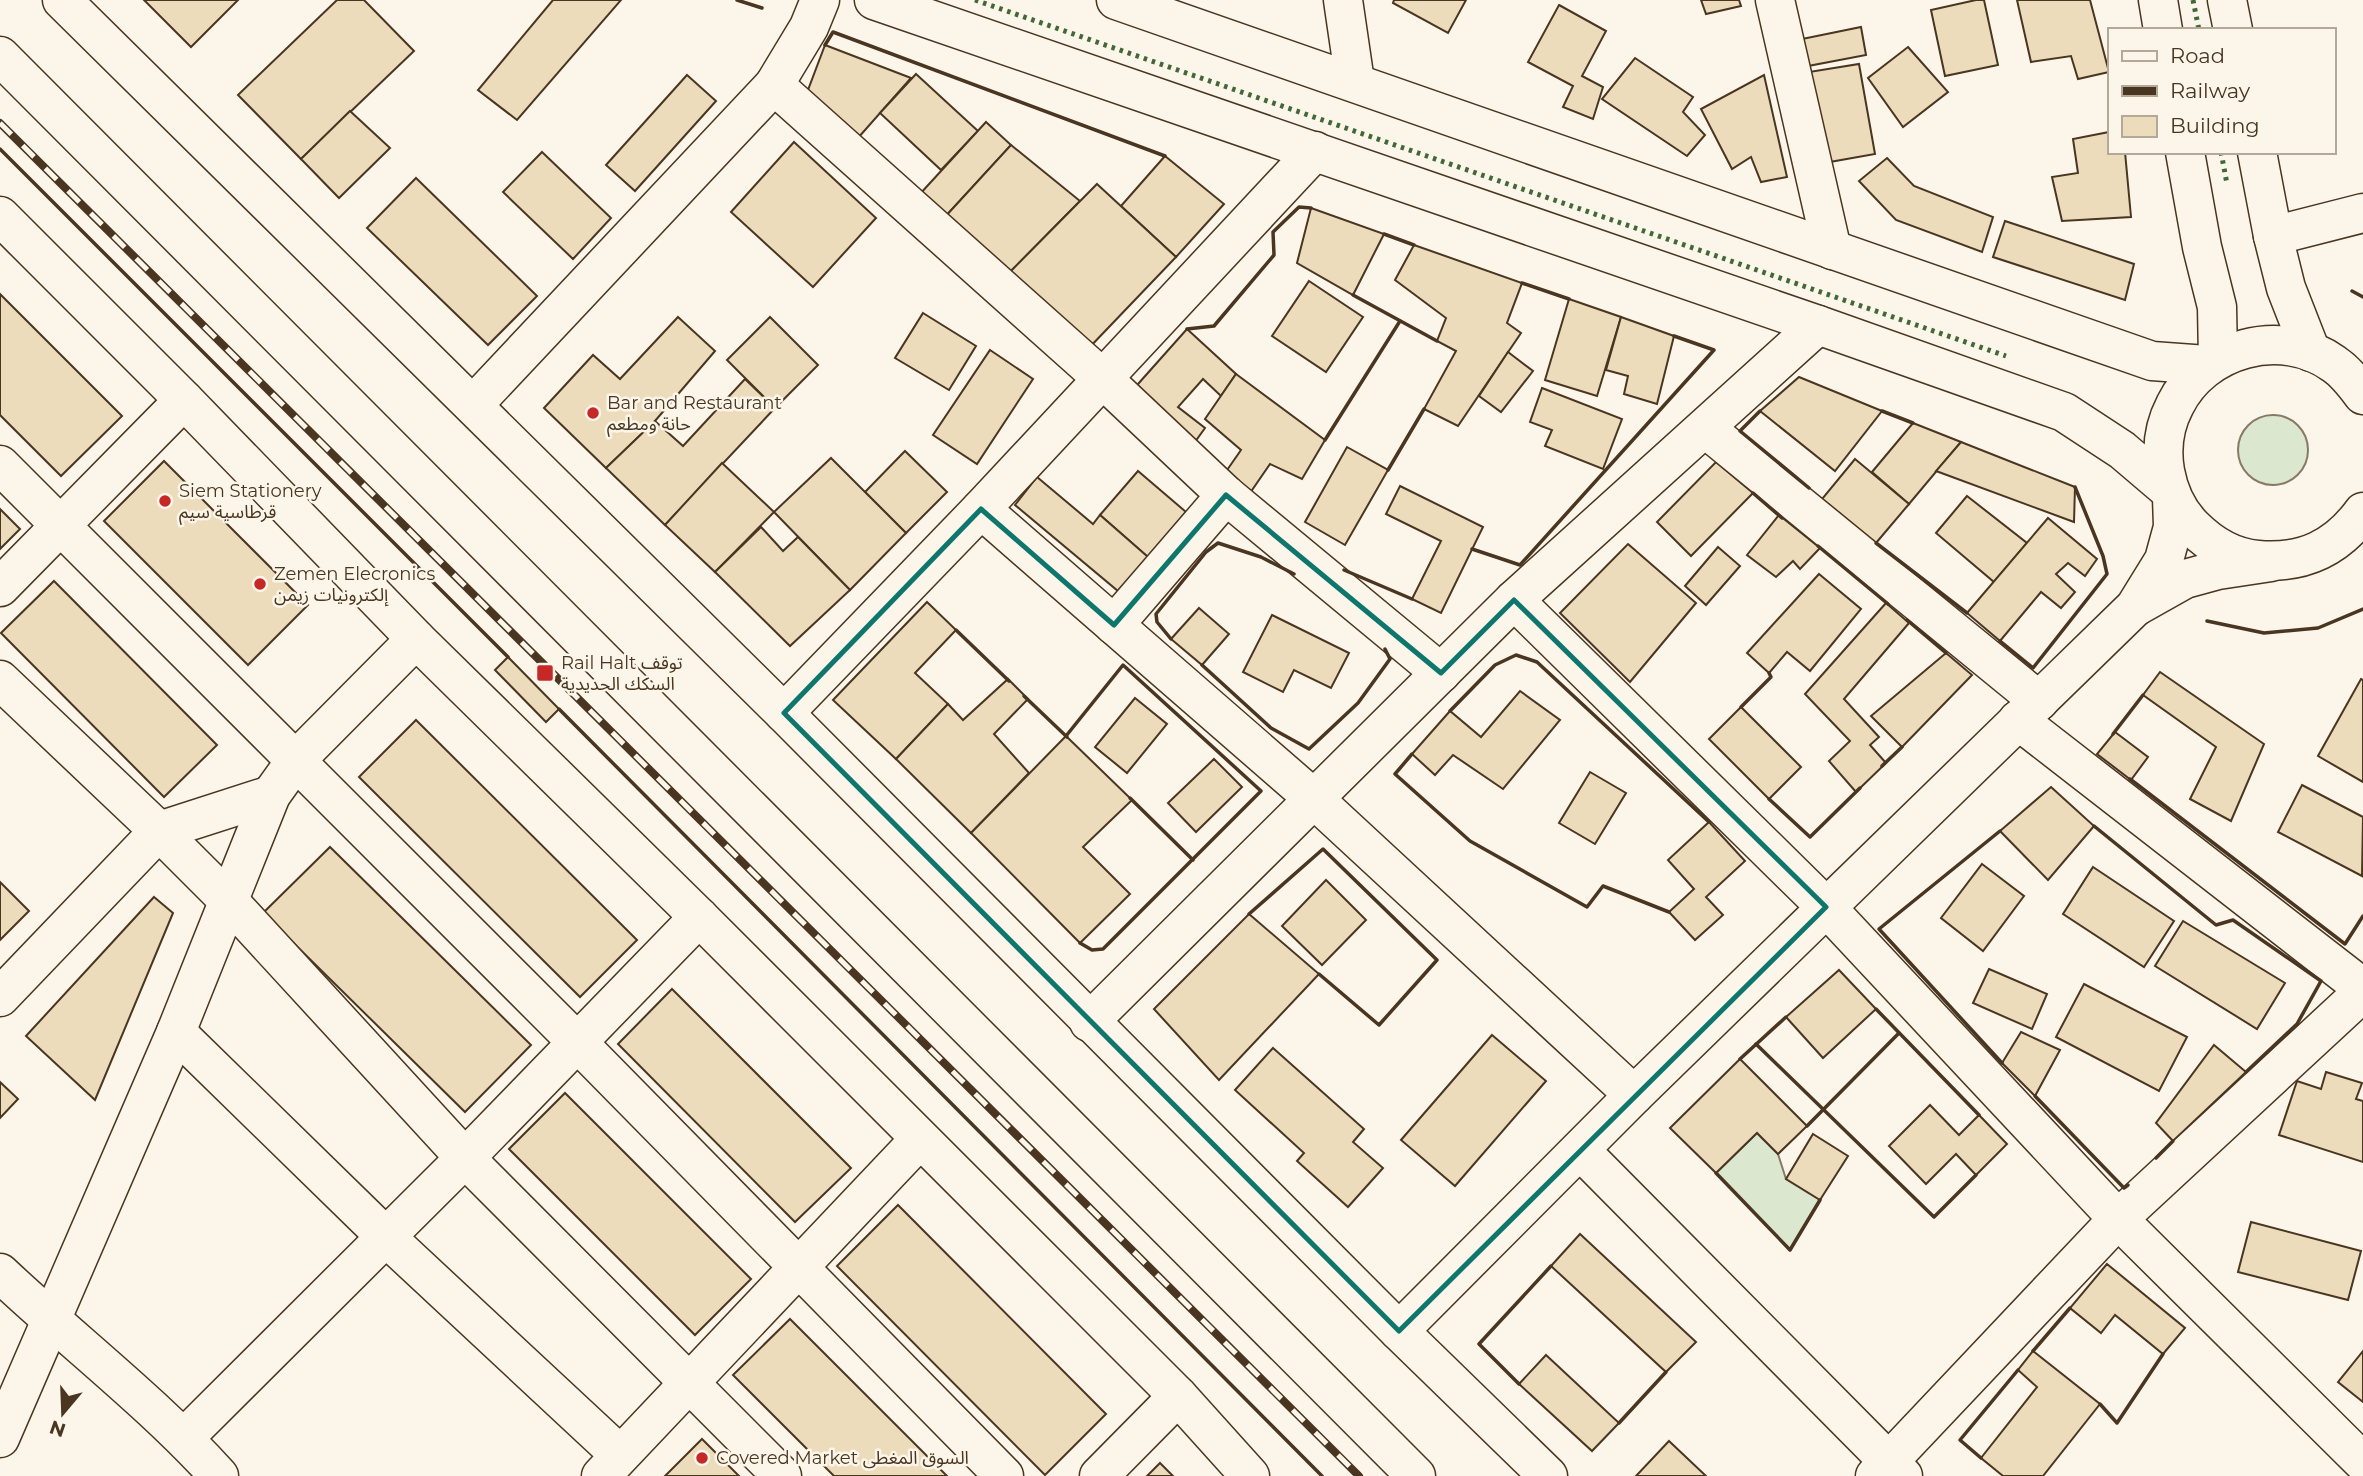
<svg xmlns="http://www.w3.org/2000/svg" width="2363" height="1476" viewBox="0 0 2363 1476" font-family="Montserrat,'Noto Sans Arabic',sans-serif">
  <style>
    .green { fill: #dce7d0; stroke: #887966; stroke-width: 2 }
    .building { fill: #ecdcbc; stroke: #4a3520; stroke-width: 2 }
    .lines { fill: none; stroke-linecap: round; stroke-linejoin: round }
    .minor-casing { stroke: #4a3520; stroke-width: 41 }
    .tertiary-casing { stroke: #4a3520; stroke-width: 41 }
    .trunk-casing { stroke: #4a3520; stroke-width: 41 }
    .minor { stroke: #fbf6e9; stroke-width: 38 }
    .tertiary { stroke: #fbf6e9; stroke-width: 38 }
    .trunk { stroke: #fbf6e9; stroke-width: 38 }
    .rail-casing { stroke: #4a3520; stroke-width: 8 }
    .rail { stroke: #fbf6e9; stroke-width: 5; stroke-dasharray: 16; stroke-linecap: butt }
    .hedge { stroke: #436837; stroke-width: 5; stroke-dasharray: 3.5 5; stroke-linecap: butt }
    .wall { stroke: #4a3520; stroke-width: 3.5 }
    .marked { fill: none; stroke: #0f766e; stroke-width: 5; stroke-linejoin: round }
    .poi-dot { fill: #c62828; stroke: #fbf6e9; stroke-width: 2.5 }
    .labels { text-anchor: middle; stroke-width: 5; stroke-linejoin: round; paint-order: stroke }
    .poi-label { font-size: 18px; fill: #4a3520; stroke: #fbf6e9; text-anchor: start }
  </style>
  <rect width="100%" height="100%" fill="#fbf6e9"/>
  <g class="green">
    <circle cx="2273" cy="450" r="35"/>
    <polygon points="1757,1133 1778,1154 1786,1179 1820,1200 1790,1250 1716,1173"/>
  </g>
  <g class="building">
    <polygon points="144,0 238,0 191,47"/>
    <polygon points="337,0 364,0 414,51 301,159 238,95"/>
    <polygon points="553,0 621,0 517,120 478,90"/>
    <polygon points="1394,0 1466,0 1448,33 1393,3"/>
    <polygon points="1701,0 1739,0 1741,6 1706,14"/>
    <polygon points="1976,0 1984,0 1998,65 1945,76 1931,10"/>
    <polygon points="2017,0 2090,0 2109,72 2078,79 2071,56 2031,62"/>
    <polygon points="1559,5 1606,31 1582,76 1603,87 1593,119 1563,107 1573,86 1528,62"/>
    <polygon points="1861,27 1866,55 1808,66 1802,39"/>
    <polygon points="825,45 911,78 858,138 808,90"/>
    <polygon points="1908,47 1948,92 1903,127 1868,78"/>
    <polygon points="1635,58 1693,97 1683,112 1705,135 1687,156 1602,99"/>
    <polygon points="1859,64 1875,154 1824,163 1809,72"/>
    <polygon points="916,74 978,131 941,170 880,113"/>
    <polygon points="687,75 716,101 635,191 606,165"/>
    <polygon points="1764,75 1787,177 1761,182 1751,157 1732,169 1701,109"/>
    <polygon points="350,111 390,148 339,198 301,159"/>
    <polygon points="986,122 1011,145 944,218 919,195"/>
    <polygon points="2109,132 2109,152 2125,152 2131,217 2062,221 2052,177 2078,173 2073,139"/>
    <polygon points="794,142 876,218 813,287 731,212"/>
    <polygon points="1011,145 1080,201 1006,276 944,218"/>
    <polygon points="542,152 611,218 573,259 503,192"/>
    <polygon points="1165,156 1224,204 1176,257 1121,206"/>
    <polygon points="1887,158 1914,186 1993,217 1982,252 1896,220 1859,181"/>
    <polygon points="416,178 537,296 488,345 367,228"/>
    <polygon points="1097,184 1176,257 1086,351 1006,276"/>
    <polygon points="1311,208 1384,234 1353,295 1297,263"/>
    <polygon points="2005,221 2134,264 2125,300 1993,257"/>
    <polygon points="1414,245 1522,283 1507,323 1521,333 1458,426 1424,409 1456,351 1437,341 1446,318 1395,280"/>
    <polygon points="1309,281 1363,317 1326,372 1272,336"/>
    <polygon points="0,294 122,416 61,476 0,415"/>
    <polygon points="1569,299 1621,317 1597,396 1545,380"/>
    <polygon points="923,313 976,346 949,390 895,358"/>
    <polygon points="678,317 715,351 655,421 606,468 544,408 593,355 620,379"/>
    <polygon points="770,317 818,365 775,408 727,360"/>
    <polygon points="1621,317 1674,336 1657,404 1624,394 1628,376 1606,370"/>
    <polygon points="1187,329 1236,374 1221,396 1203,379 1178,407 1205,428 1192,446 1130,393"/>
    <polygon points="990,350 1033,379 977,464 933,435"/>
    <polygon points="1508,352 1533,371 1501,412 1479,396"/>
    <polygon points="1236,374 1325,440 1302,479 1270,464 1250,493 1225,473 1241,450 1205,419"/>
    <polygon points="1799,377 1882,411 1835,471 1760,411"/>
    <polygon points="745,379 775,408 665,525 606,468 655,421 683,446"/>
    <polygon points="1542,388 1622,419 1603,469 1545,446 1552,430 1530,422"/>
    <polygon points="1913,423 1961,442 1909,504 1872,472"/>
    <polygon points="1961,442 2075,487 2074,522 1936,471"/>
    <polygon points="1347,447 1388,470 1345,545 1305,522"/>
    <polygon points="905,451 947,492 906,533 865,492"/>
    <polygon points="831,458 906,533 850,590 774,512"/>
    <polygon points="1855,459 1909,504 1876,543 1822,499"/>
    <polygon points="164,461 308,605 248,665 104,521"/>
    <polygon points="1716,462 1753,493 1691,556 1657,522"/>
    <polygon points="722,463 774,512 715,572 665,525"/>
    <polygon points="1138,471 1186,512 1148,557 1100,515"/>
    <polygon points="1037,477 1093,524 1100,515 1148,557 1118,591 1015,505"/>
    <polygon points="1400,486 1483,527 1441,613 1412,599 1441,541 1386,514"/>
    <polygon points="1967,496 2027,543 1994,582 1936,533"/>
    <polygon points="0,509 20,529 0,549"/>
    <polygon points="1779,515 1820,548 1800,569 1793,561 1776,577 1747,555"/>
    <polygon points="2048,518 2097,559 2085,576 2068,563 2056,574 2075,592 2061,608 2041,592 2000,641 1967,613"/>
    <polygon points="761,527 783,551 798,537 850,590 790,646 715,572"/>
    <polygon points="1628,544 1696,603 1630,682 1560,613"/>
    <polygon points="1718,547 1740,566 1706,605 1685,586"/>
    <polygon points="1819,574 1861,609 1810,671 1787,652 1769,673 1747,653"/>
    <polygon points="54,581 217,745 164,797 1,633"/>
    <polygon points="927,602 956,630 915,673 948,704 896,759 833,700"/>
    <polygon points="1886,603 1909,623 1844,699 1879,737 1870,745 1886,763 1856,792 1829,761 1850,741 1805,694"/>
    <polygon points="1199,608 1229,634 1202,665 1171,639"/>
    <polygon points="1272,615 1349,653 1331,688 1294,670 1283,692 1243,672"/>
    <polygon points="1946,653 1972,675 1902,747 1871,716"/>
    <polygon points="508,657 559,709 546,722 495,670"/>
    <polygon points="2160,672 2264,744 2231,821 2190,799 2216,747 2143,695"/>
    <polygon points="1008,679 1028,699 994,734 1029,773 971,833 896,759 948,704 963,720"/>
    <polygon points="2361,679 2363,680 2363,782 2318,756"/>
    <polygon points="1520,691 1560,720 1503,789 1453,755 1435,775 1412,754 1450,711 1481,737"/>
    <polygon points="1135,698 1167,724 1127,773 1095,747"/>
    <polygon points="1741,707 1801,767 1769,799 1709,739"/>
    <polygon points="416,720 637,940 580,997 359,777"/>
    <polygon points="2115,732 2148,757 2131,780 2097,754"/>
    <polygon points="1066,736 1132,800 1083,847 1130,894 1080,943 971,833"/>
    <polygon points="1214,759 1242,787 1196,832 1168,803"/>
    <polygon points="1590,772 1626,793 1595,844 1559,823"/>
    <polygon points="2302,785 2363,817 2362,876 2278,832"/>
    <polygon points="2051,787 2094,826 2048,880 2000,831"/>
    <polygon points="1709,822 1745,861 1706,897 1723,915 1695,940 1669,912 1694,889 1668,860"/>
    <polygon points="330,847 531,1045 465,1112 263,913"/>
    <polygon points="1982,864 2024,896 1983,951 1941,918"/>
    <polygon points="2093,867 2174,921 2144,967 2063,914"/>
    <polygon points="1326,880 1366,920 1322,965 1282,926"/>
    <polygon points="0,882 29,911 0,940"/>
    <polygon points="154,897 173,913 95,1100 26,1036"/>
    <polygon points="1249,914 1319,974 1219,1080 1154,1009"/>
    <polygon points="2183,921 2285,983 2257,1029 2155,966"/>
    <polygon points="1989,969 2047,994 2032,1029 1973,1003"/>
    <polygon points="1839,970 1876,1009 1823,1058 1786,1017"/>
    <polygon points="2084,984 2187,1037 2159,1091 2056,1037"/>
    <polygon points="672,989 851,1168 795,1222 618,1044"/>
    <polygon points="2021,1032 2060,1050 2035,1096 2002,1063"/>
    <polygon points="1492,1035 1546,1081 1455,1186 1401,1140"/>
    <polygon points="2214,1045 2246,1072 2173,1141 2156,1123"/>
    <polygon points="1273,1048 1364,1129 1353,1142 1383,1168 1348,1207 1297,1161 1304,1153 1235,1090"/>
    <polygon points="1740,1059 1807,1126 1778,1154 1757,1133 1716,1173 1670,1128"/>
    <polygon points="2326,1072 2362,1083 2356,1099 2363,1101 2363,1162 2279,1135 2297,1081 2321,1089"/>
    <polygon points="0,1082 18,1099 0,1118"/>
    <polygon points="565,1093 751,1279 695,1335 509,1149"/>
    <polygon points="1930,1105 1959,1135 1979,1115 2007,1144 1976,1175 1956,1154 1926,1184 1889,1146"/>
    <polygon points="1813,1134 1848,1156 1820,1200 1786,1179"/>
    <polygon points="898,1205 1106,1414 1045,1475 837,1266"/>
    <polygon points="2251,1222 2361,1251 2348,1300 2238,1272"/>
    <polygon points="1580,1234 1696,1342 1666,1372 1551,1266"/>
    <polygon points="2107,1264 2185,1328 2163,1354 2115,1315 2101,1333 2070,1308"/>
    <polygon points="790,1319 947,1476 834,1476 733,1375"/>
    <polygon points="2033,1351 2100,1404 2043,1476 2003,1476 1981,1458 2037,1387 2018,1370"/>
    <polygon points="2363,1351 2363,1402 2338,1382"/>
    <polygon points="1546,1355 1619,1423 1592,1451 1519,1384"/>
    <polygon points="702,1439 739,1476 665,1476"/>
    <polygon points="1669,1441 1706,1476 1636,1476"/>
    <polygon points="1160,1463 1173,1476 1147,1476"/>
  </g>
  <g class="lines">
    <defs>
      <g id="minor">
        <polyline points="62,0 784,713 1399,1331 1548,1476"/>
        <polyline points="1343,0 1355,82"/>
        <polyline points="1775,0 1832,250"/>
        <polyline points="2158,0 2163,30"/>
        <polyline points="2227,0 2233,30"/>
        <polyline points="774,85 1102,378 1226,495 1441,673"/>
        <polyline points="2185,152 2202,247 2217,307 2218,358"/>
        <polyline points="2257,152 2273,236 2286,288 2311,352"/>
        <polyline points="0,216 184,400 416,639 699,917 1178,1396 1250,1476"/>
        <polyline points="2273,236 2363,213"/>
        <polyline points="473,405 774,85 809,27 820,0"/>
        <polyline points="1705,428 2039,701"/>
        <polyline points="0,465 578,1043 1004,1476"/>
        <polyline points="981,509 1313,798 1634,1095"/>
        <polyline points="0,587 184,400"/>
        <polyline points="1514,600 1826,907 2118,1219 2363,1462"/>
        <polyline points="2137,606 2185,579 2218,570 2271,562"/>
        <polyline points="1114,625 1226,495"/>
        <polyline points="0,680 159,831 228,900 465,1158 782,1476"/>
        <polyline points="784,713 981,509 1315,151"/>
        <polyline points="2018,720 2363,988"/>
        <polyline points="0,997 159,831 271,795"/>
        <polyline points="1089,1022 1514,600 1818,325"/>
        <polyline points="176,1032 386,1237 620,1455"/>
        <polyline points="1580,1150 1903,1476"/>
        <path d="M0 1273C72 1341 152 1402 219 1476"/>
        <polyline points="1399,1331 1634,1095 2135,607 2164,560 2173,527 2172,497"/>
        <polyline points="0,1438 176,1032 271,795 296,760 416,639"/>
        <polyline points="184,1438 465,1158 699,917"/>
        <polyline points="601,1476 920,1139"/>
        <polyline points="1099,1476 1178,1396"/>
        <polyline points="1875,1476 2118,1219 2363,992"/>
      </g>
      <g id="tertiary">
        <polyline points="874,0 1818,325 2064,412 2122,450 2169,490"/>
        <polyline points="1116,0 2152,361 2207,365"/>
        <path d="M2363 395C2354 383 2346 372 2334 364 2281 326 2203 348 2175 405 2164 426 2161 448 2165 471 2169 493 2177 511 2193 527 2211 545 2233 558 2258 560 2303 564 2337 548 2363 512"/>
      </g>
      <polyline id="trunk" points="0,56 1416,1476"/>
    </defs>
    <use href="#minor" class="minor-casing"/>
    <use href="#tertiary" class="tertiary-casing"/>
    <use href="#trunk" class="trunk-casing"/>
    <use href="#minor" class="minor"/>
    <use href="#tertiary" class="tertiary"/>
    <use href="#trunk" class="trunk"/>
    <defs>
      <polyline id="rail" points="0,123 1359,1476"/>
    </defs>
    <use href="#rail" class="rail-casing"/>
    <use href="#rail" class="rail"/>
    <g class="hedge">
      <polyline points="975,0 2006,356"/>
      <polyline points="2193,0 2199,30"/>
      <polyline points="2221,152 2227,184"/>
    </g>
    <g class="wall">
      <polyline points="737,0 762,8"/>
      <polyline points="825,45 833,32 1165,156"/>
      <polyline points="0,149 508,657"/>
      <polyline points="1384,234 1414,245"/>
      <polyline points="1522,283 1569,299"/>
      <polyline points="2352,291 2363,297"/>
      <polyline points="1353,295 1437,341"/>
      <polyline points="1187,329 1214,326 1274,255 1273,232 1299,207 1311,208"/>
      <polyline points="1760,411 1740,431 1809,488"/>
      <polyline points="1882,411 1913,423"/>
      <polyline points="1325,440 1400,321"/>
      <polyline points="1388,470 1424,409"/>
      <polyline points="1753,493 1782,518"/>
      <polyline points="1876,543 1967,613"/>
      <polyline points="1818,546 1888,604"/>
      <polyline points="1472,549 1520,565 1714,350 1674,336"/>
      <polyline points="1344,570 1412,599"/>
      <polyline points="1907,620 1946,653"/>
      <polyline points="2207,621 2264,633 2318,628 2363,609"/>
      <polyline points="956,630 1009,681"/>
      <polyline points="1171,639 1157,622 1156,614 1206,552 1218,543 1261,557 1294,574"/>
      <polyline points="2000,641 2033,668 2107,574 2103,556 2075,487"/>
      <polyline points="1202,665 1271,728 1309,749 1358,703 1390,659 1385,649"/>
      <polyline points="1024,696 1067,737"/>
      <polyline points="1741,707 1771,677 1769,673"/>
      <polyline points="559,709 1322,1476"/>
      <polyline points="1450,711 1495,665 1516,655 1537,662 1709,822"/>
      <polyline points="2113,734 2143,695"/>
      <polyline points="1066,736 1123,665 1261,791 1103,949 1092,950 1080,943"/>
      <polyline points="1412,754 1395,774 1470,841 1587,907 1603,886 1669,912"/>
      <polyline points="1882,766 1902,747"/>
      <polyline points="2130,779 2345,944 2363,916"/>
      <polyline points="1130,798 1193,860"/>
      <polyline points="1769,799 1810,837 1860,788"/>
      <polyline points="2094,826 2216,925 2233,920 2321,981 2297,1024 2246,1072"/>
      <polyline points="2000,831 1879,929 2002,1063"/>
      <polyline points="1249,914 1323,849 1437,960 1379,1025 1319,974"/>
      <polyline points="1876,1009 1979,1115"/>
      <polyline points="1756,1044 1934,1217 1976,1175"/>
      <polyline points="1740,1059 1786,1017"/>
      <polyline points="2035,1096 2124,1188 2128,1185"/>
      <polyline points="1807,1126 1899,1033"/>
      <polyline points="2156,1158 2173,1141"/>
      <polyline points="1716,1173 1790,1250 1820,1200"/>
      <polyline points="2033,1351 2070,1308"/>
      <polyline points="1519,1384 1479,1344 1551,1266"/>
      <polyline points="2100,1404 2117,1423 2163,1354"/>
      <polyline points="1619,1423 1666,1372"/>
      <polyline points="1981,1458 1960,1440 2018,1370"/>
    </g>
  </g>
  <path class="marked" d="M1226 495 1441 673 1514 600 1826 907 1399 1331 784 713 981 509 1114 625Z"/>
  <g class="poi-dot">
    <circle cx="593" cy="413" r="7"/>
    <circle cx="165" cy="501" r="7"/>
    <circle cx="260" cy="584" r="7"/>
    <rect x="536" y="664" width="18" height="18" rx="3.5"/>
    <circle cx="702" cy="1458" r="7"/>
  </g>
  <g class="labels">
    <g class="poi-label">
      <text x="607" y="409">Bar and Restaurant<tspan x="607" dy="21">حانة ومطعم</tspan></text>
      <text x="179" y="497">Siem Stationery<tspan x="179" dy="21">قرطاسية سيم</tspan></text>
      <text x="274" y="580">Zemen Elecronics<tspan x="274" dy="21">إلكترونيات زيمن</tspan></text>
      <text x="561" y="669">Rail Halt توقف<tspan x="561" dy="21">السكك الحديدية</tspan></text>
      <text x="716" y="1464">Covered Market السوق المغطى</text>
    </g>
  </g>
  <rect x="2108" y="28" width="228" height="126" fill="#fbf6e9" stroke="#b4a999" stroke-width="2"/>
  <rect x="2122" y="51" width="35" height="10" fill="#fbf6e9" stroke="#b4a999" stroke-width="2"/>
  <text x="2170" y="63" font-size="21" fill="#4a3520">Road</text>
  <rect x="2122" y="86" width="35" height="10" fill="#4a3520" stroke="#b4a999" stroke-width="2"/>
  <text x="2170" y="98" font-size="21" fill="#4a3520">Railway</text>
  <rect x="2122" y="116" width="35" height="21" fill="#ecdcbc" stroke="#b4a999" stroke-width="2"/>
  <text x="2170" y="133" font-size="21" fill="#4a3520">Building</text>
  <g transform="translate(63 1413) rotate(199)" stroke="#fbf6e9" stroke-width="5" paint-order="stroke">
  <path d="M0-5L12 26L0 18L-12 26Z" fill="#4a3520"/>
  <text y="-10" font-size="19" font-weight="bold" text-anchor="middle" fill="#4a3520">N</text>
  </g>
</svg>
